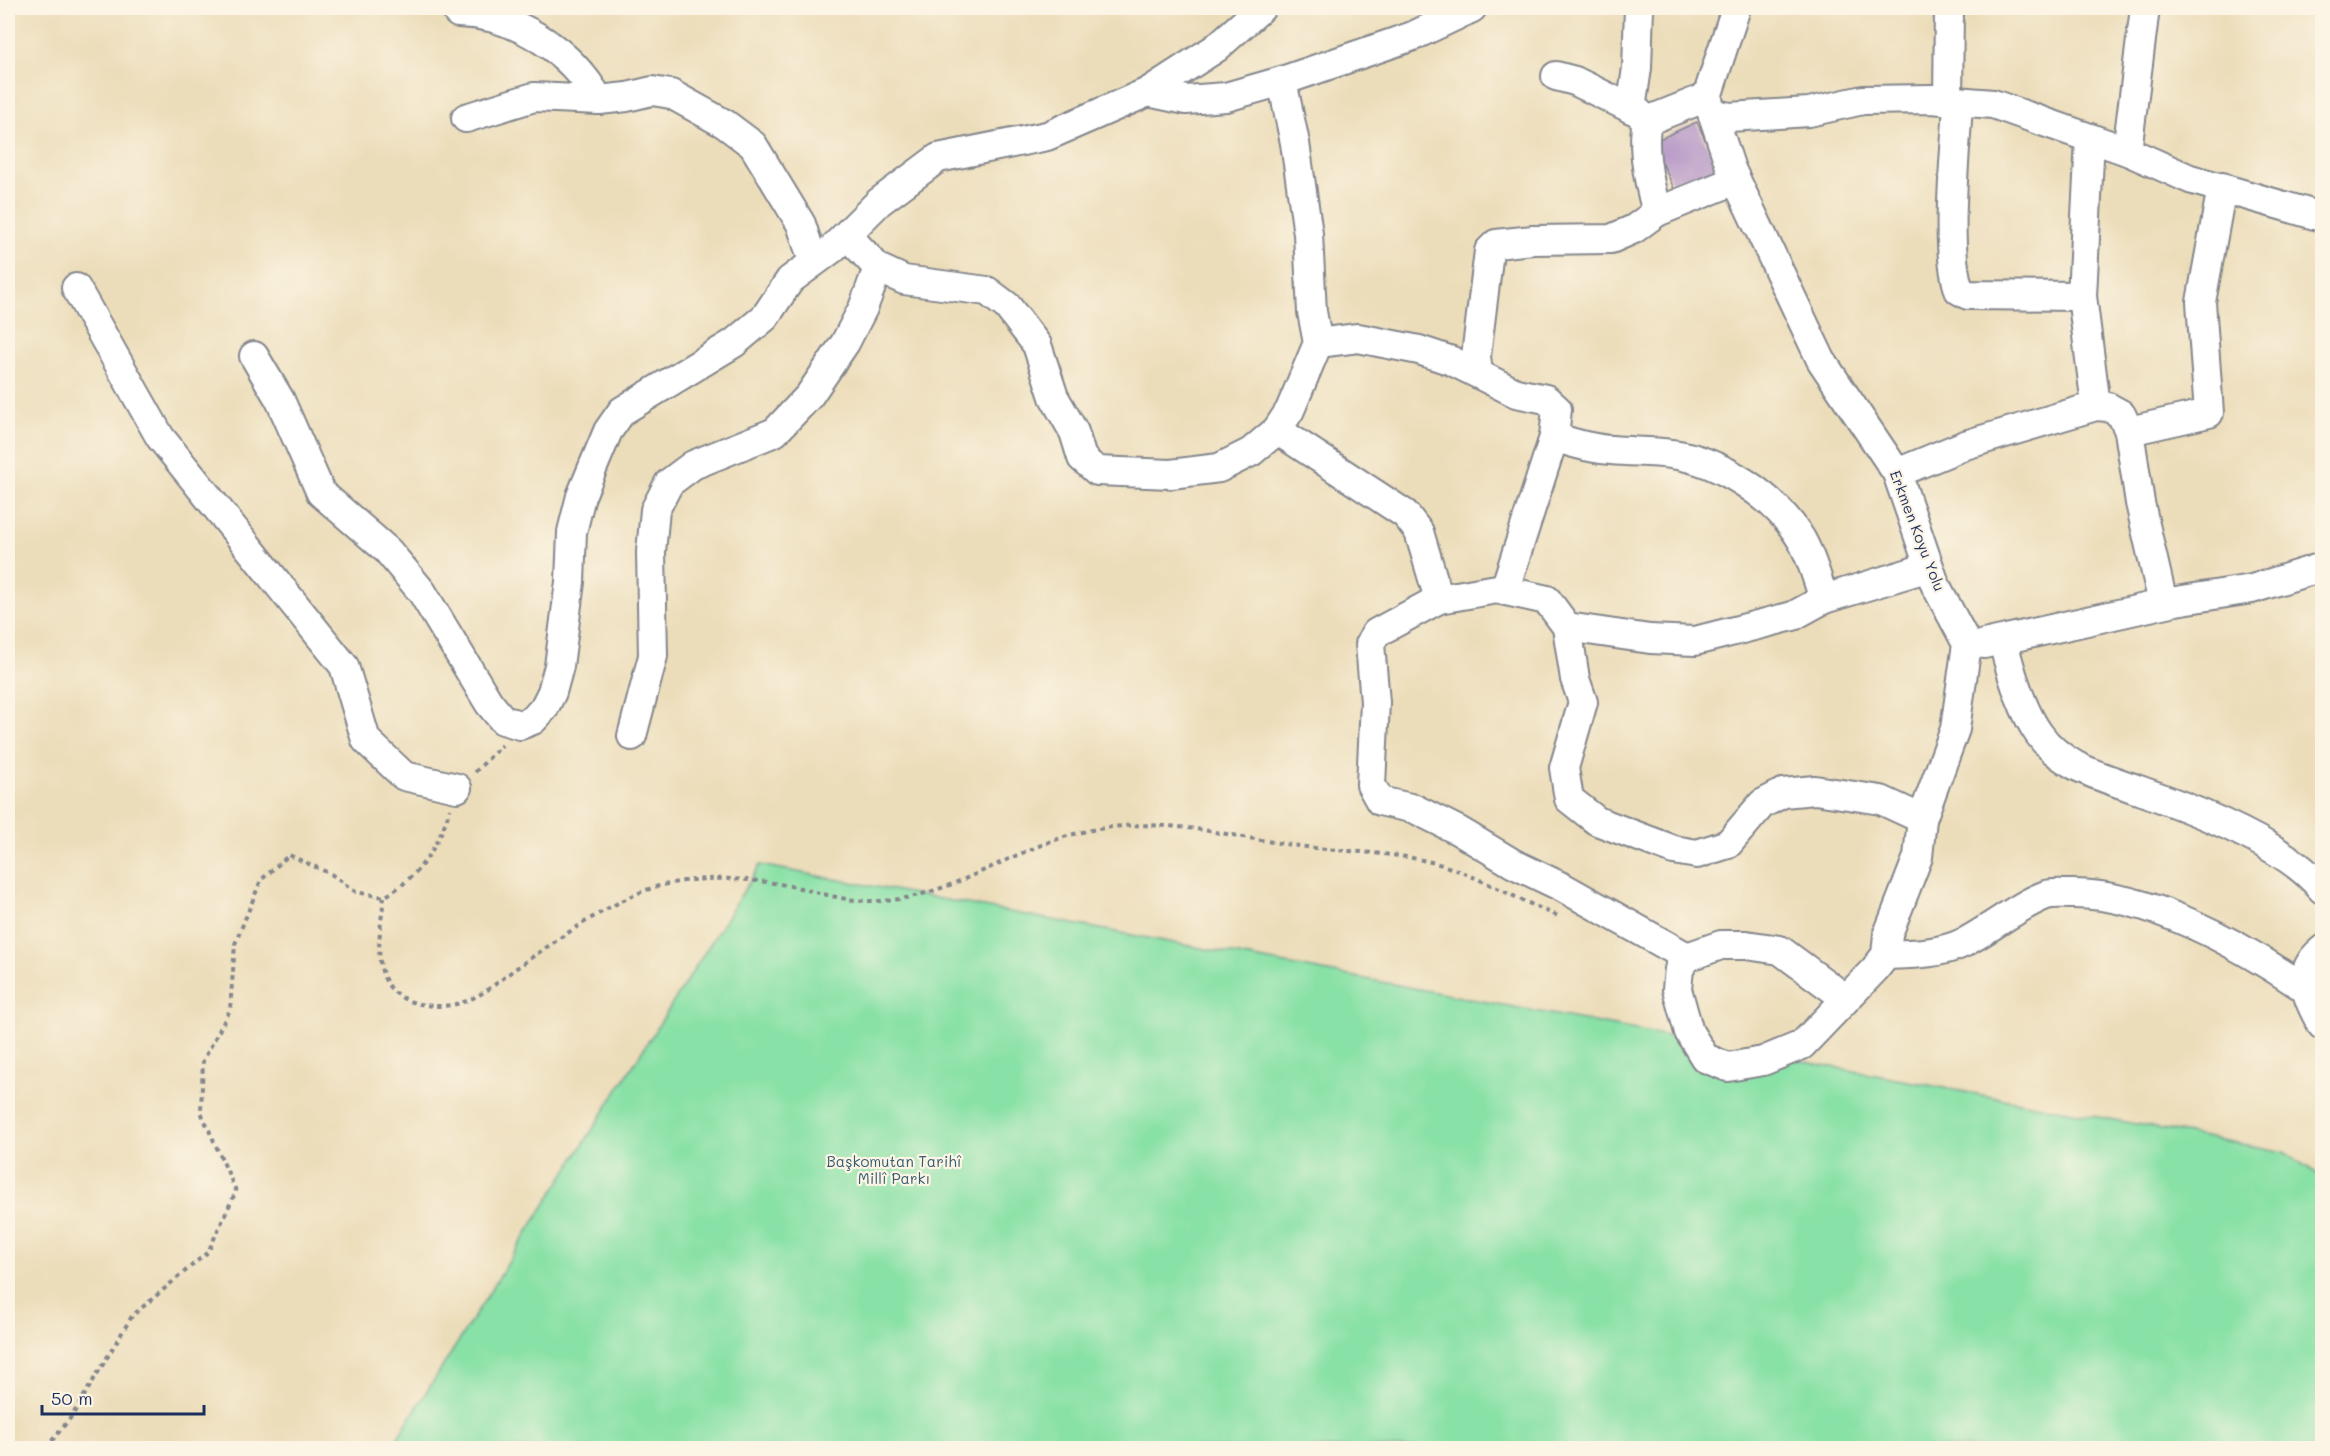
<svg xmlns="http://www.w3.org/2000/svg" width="2330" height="1456" viewBox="0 0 2330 1456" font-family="Mali,sans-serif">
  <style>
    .green { fill: #88e1a6; stroke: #528882; stroke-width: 1.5 }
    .building { fill: #b799c7 }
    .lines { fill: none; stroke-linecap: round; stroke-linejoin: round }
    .minor-casing { stroke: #84868c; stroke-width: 32 }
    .path { stroke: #84868c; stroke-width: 4; stroke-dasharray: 4.5 4.5; stroke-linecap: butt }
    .minor { stroke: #fff; stroke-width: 28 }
    .labels { text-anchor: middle; stroke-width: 4.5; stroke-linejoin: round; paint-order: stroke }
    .street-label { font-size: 15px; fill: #1b2f5e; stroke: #fcf5e5 }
    .park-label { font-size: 15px; fill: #365c70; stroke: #fcf5e5 }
  </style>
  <rect width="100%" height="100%" fill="#fcf5e5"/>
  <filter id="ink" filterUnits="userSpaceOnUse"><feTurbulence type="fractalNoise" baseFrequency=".0167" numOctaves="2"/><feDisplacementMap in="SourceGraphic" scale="12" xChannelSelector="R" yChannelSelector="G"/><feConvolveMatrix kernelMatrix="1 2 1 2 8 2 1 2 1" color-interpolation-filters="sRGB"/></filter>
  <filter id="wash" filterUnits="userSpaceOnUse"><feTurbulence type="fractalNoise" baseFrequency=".008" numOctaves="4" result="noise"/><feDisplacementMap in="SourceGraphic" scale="24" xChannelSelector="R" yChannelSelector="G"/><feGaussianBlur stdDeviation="1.35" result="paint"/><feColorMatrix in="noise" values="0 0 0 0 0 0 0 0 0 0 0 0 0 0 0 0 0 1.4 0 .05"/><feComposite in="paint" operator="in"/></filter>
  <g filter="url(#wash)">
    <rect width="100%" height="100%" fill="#ecddba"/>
    <polygon class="green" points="760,865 2284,1152 2322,1177 2322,1448 391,1448"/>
    <g id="blocks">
      <polygon class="building" points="1697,122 1720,173 1676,193 1653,142"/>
    </g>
  </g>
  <g filter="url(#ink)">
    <use href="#blocks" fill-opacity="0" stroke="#84868c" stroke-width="1.5"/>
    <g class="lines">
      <defs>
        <g id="minor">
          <polyline points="1736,8 1707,97 1731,169 1821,360 1897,473 1935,584 1967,644 1955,729 1922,819 1918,857 1888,934 1886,955 1875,969 1802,1045 1763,1061 1728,1067 1705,1058 1689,1032 1677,989 1679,969 1687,957 1721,945 1746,945 1780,950 1845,998"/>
          <path d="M458 13C516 14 571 51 599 100"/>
          <polyline points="1556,76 1575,81 1638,112 1645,119"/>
          <polyline points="1148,92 1186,100 1226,97 1282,81 1413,36 1472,8"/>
          <polyline points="1948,101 1949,8"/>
          <path d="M1958 102C1956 151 1944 246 1959 290L1968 295 2082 296"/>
          <polyline points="1631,109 1637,68 1639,8"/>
          <polyline points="1712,113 1729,117 1809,112 1863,100 1931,99 1993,104 2127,151 2190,179 2322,217"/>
          <polyline points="466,118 534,97 599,100 627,97 652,91 671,94 725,124 753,145 801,224 813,261"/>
          <polyline points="2090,138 2082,296 2096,406"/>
          <polyline points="2127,151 2145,8"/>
          <path d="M1657 212C1649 184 1641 149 1647 121L1707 97"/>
          <polyline points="847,235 878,268 904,280 987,291 1007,306 1037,345 1054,397 1074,432 1082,458 1097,471 1171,474 1219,468 1251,452 1277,430 1290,410 1318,343 1312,312 1308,234 1295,143 1282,81"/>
          <polyline points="76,288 160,437 344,666 366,740 404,776 457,788"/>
          <polyline points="1318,343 1358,338 1419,350 1452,361 1516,393 1546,399 1557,409 1554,437 1505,589"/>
          <polyline points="254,356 280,400 321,493 388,551 422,592 489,703 503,720 520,725 533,720 544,708 552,692 559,666 570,582 572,532 581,496 608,431 622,411 734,343 765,317 790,280 832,249 879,202 938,158 1047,136 1148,92 1216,48 1261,8"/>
          <polyline points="1478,373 1476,356 1489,251 1496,244 1533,240 1611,239 1634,229 1657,212 1736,180"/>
          <polyline points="1277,430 1405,514 1419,532 1439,599"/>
          <polyline points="2129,431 2209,413 2201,302 2222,187"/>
          <path d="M1554 437C1572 443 1592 449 1612 450 1631 452 1651 451 1671 454 1720 460 1776 497 1801 539 1812 558 1817 579 1824 599L1929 567"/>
          <polyline points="1897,473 1965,445 2096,406 2108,407 2121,414 2129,431 2140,503 2163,603"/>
          <polyline points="1567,627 1650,639 1695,641 1793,616 1824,599"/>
          <path d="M2003 641C2010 670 2021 709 2039 734 2062 767 2100 776 2136 789 2191 808 2286 844 2322 889"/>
          <polyline points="1984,644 2176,601 2252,589 2322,567"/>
          <polyline points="632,736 653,656 651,552 655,510 669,483 693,465 775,432 809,396 845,343 863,308 878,268"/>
          <path d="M2322 950C2294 973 2307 999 2322 1025"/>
          <path d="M1886 955C1911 954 1940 954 1963 943 1991 929 2017 906 2046 895 2053 893 2062 894 2069 894 2147 892 2241 945 2304 988"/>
          <polyline points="1687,957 1564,888 1514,864 1459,831 1415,809 1380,801 1371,785 1375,702 1370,644 1376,633 1439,599 1497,589 1547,600 1567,627 1575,679 1583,702 1564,768 1569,799 1597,821 1674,850 1697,854 1728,844 1762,804 1783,793 1815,790 1881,800 1922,819"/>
        </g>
      </defs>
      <use href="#minor" class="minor-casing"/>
      <g class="path">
        <polyline points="475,772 502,745"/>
        <path d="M384 897C379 942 366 996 425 1005 440 1007 456 1006 471 999 487 992 501 980 515 969 554 942 597 911 641 892 688 873 751 877 800 888 826 895 851 902 879 901 954 898 1014 846 1087 831 1166 815 1222 836 1299 846 1349 853 1403 851 1451 868 1489 882 1524 903 1561 917"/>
        <path d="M46 1448 72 1416 132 1316 208 1252 236 1191 201 1112 203 1061 230 1010 235 944 261 880 289 855 331 874 356 892 384 897C419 877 438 847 450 809"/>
      </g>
      <use href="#minor" class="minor"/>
    </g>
  </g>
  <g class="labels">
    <g class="street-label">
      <text transform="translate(1917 531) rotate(69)" y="5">Erkmen Koyu Yolu</text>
    </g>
    <g class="park-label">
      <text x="894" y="1167">Başkomutan Tarihî<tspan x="894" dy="17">Millî Parkı</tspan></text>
    </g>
  </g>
  <rect width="2330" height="1456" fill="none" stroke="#fcf5e5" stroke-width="30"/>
  <path d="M42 1405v9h162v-9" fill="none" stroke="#1b2f5e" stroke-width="3"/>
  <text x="51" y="1405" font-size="18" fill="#1b2f5e" stroke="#fcf5e5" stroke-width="4.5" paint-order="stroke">50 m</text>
</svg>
